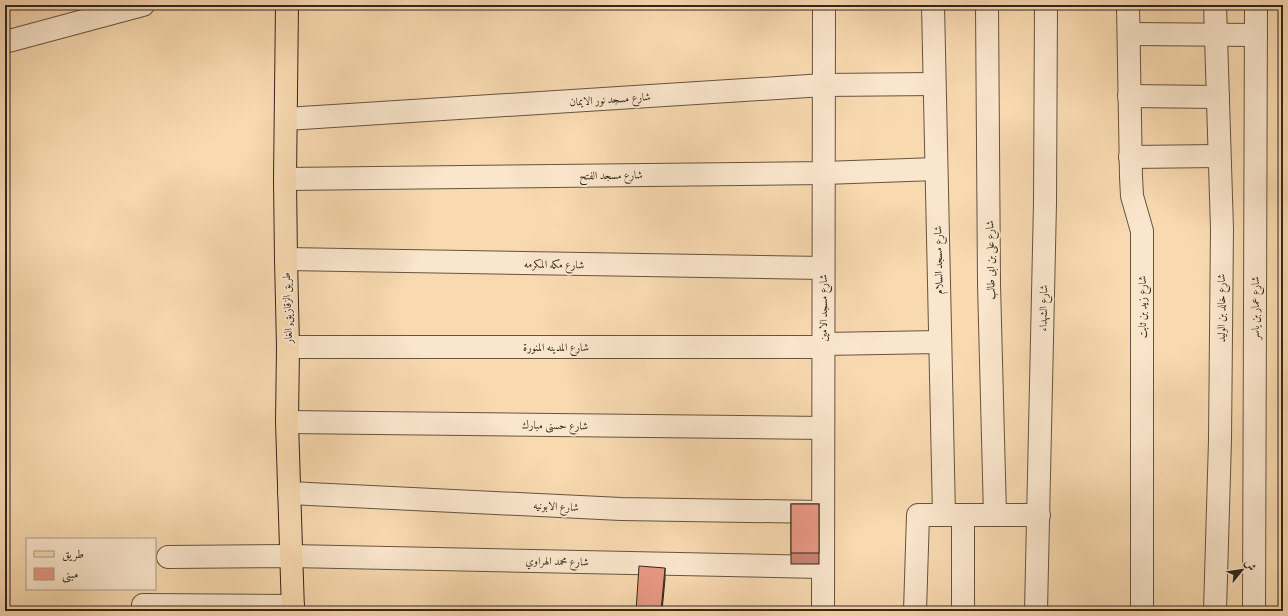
<svg xmlns="http://www.w3.org/2000/svg" width="1288" height="616" viewBox="0 0 1288 616" font-family="'IM FELL Great Primer',Amiri,serif">
  <style>
    .lines { fill: none; stroke-linecap: round; stroke-linejoin: round }
    .minor-casing { stroke: #655441; stroke-width: 24 }
    .major-casing { stroke: #34271c; stroke-width: 24 }
    .minor { stroke: #fae6cc; stroke-width: 22 }
    .major { stroke: #f8d9b0; stroke-width: 22 }
    .wall { fill: #c88372; stroke: #34271c }
    .shaded-wall { fill: #a26a5c; stroke: #34271c }
    .building { fill: #e89884; stroke: #34271c }
    .labels { text-anchor: middle; stroke-width: 4; stroke-linejoin: round; paint-order: stroke }
    .street-label { font-size: 11px; fill: #34271c; stroke: #fae6cc }
  </style>
  <rect width="100%" height="100%" fill="#f8d9b0"/>
  <filter id="stains"><feTurbulence type="fractalNoise" baseFrequency=".005" numOctaves="4"/><feColorMatrix values="0 0 0 0 .2 0 0 0 0 .09 0 0 0 0 .02 0 0 0 .5 -.17"/></filter>
  <radialGradient id="worn" r=".72"><stop offset=".6" stop-color="#630" stop-opacity="0"/><stop offset="1" stop-color="#630" stop-opacity=".3"/></radialGradient>
  <g class="lines">
    <defs>
      <g id="minor">
        <polyline points="933,5 944,515"/>
        <polyline points="987,5 989,284 995,515"/>
        <polyline points="1128,5 1131,177 1132,196 1142,231 1142,611"/>
        <polyline points="1215,5 1222,229 1220,440 1215,611"/>
        <polyline points="1129,34 1256,35"/>
        <polyline points="5,42 143,5"/>
        <polyline points="1129,96 1218,97"/>
        <polyline points="286,119 824,85 934,84"/>
        <polyline points="1130,157 1219,156"/>
        <polyline points="285,179 824,173 936,169"/>
        <polyline points="286,259 823,268"/>
        <polyline points="823,344 940,342"/>
        <polyline points="288,347 823,347"/>
        <polyline points="287,422 823,428"/>
        <polyline points="289,493 621,509 822,512"/>
        <polyline points="168,557 291,556 822,567"/>
        <polyline points="143,605 293,606"/>
        <polyline points="823,611 824,5"/>
        <polyline points="915,611 918,515 1039,515"/>
        <polyline points="963,611 963,515"/>
        <polyline points="1036,611 1045,203 1046,5"/>
        <polyline points="1254,611 1256,5"/>
      </g>
      <polyline id="major" points="287,5 285,179 286,259 288,347 287,422 293,611"/>
    </defs>
    <use href="#minor" class="minor-casing"/>
    <use href="#major" class="major-casing"/>
    <use href="#minor" class="minor"/>
    <use href="#major" class="major"/>
  </g>
  <rect class="wall" x="791" y="504" width="28" height="60"/>
  <polygon class="shaded-wall" points="665,568 665,579 662,611 661,611"/>
  <g class="building">
    <rect x="791" y="504" width="28" height="49"/>
    <polygon points="639,566 665,568 661,611 636,611"/>
  </g>
  <g class="labels">
    <g class="street-label">
      <text transform="translate(610 99) rotate(-4)" y="4">شارع مسجد نور الايمان</text>
      <text transform="translate(611 175) rotate(-1)" y="4">شارع مسجد الفتح</text>
      <text transform="translate(938 260) rotate(-91)" y="4">شارع مسجد السلام</text>
      <text transform="translate(990 260) rotate(-91)" y="4">شارع على بن ابى طالب</text>
      <text transform="translate(554 264) rotate(1)" y="4">شارع مكه المكرمه</text>
      <text transform="translate(1142 307) rotate(-90)" y="4">شارع زيد بن ثابت</text>
      <text transform="translate(287 308) rotate(-92)" y="4">طريق الزقازيق, الغار</text>
      <text transform="translate(823 308) rotate(-90)" y="4">شارع مسجد الامين</text>
      <text transform="translate(1043 308) rotate(-89)" y="4">شارع الشهداء</text>
      <text transform="translate(1221 308) rotate(-90)" y="4">شارع خالد بن الوليد</text>
      <text transform="translate(1255 308) rotate(-90)" y="4">شارع عمار بن ياسر</text>
      <text x="556" y="351">شارع المدينه المنورة</text>
      <text transform="translate(555 425) rotate(1)" y="4">شارع حسنى مبارك</text>
      <text transform="translate(556 506) rotate(3)" y="4">شارع الابونيه</text>
      <text transform="translate(557 561) rotate(1)" y="4">شارع محمد الهراوي</text>
    </g>
  </g>
  <rect width="1288" height="616" fill="none" stroke="#f8d9b0" stroke-width="20"/>
  <rect x="6" y="6" width="1276" height="604" fill="none" stroke="#34271c" stroke-width="2"/>
  <rect x="10" y="10" width="1268" height="596" fill="none" stroke="#34271c"/>
  <rect x="26" y="538" width="130" height="52" fill="#fae6cc" stroke="#ab9a86"/>
  <rect x="34" y="551" width="20" height="6" fill="#f8d9b0" stroke="#ab9a86"/>
  <text x="62" y="558" font-size="12" fill="#34271c">طريق</text>
  <rect x="34" y="568" width="20" height="12" fill="#e89884" stroke="#ab9a86"/>
  <text x="62" y="578" font-size="12" fill="#34271c">مبنى</text>
  <g transform="translate(1242 570) rotate(60)" stroke="#fae6cc" stroke-width="3" paint-order="stroke">
  <path d="M0-3L7 15L0 10L-7 15Z" fill="#34271c"/>
  <text y="-6" font-size="11" font-weight="bold" text-anchor="middle" fill="#34271c">ش</text>
  </g>
  <rect width="100%" height="100%" filter="url(#stains)"/>
  <rect width="100%" height="100%" fill="url(#worn)"/>
</svg>
